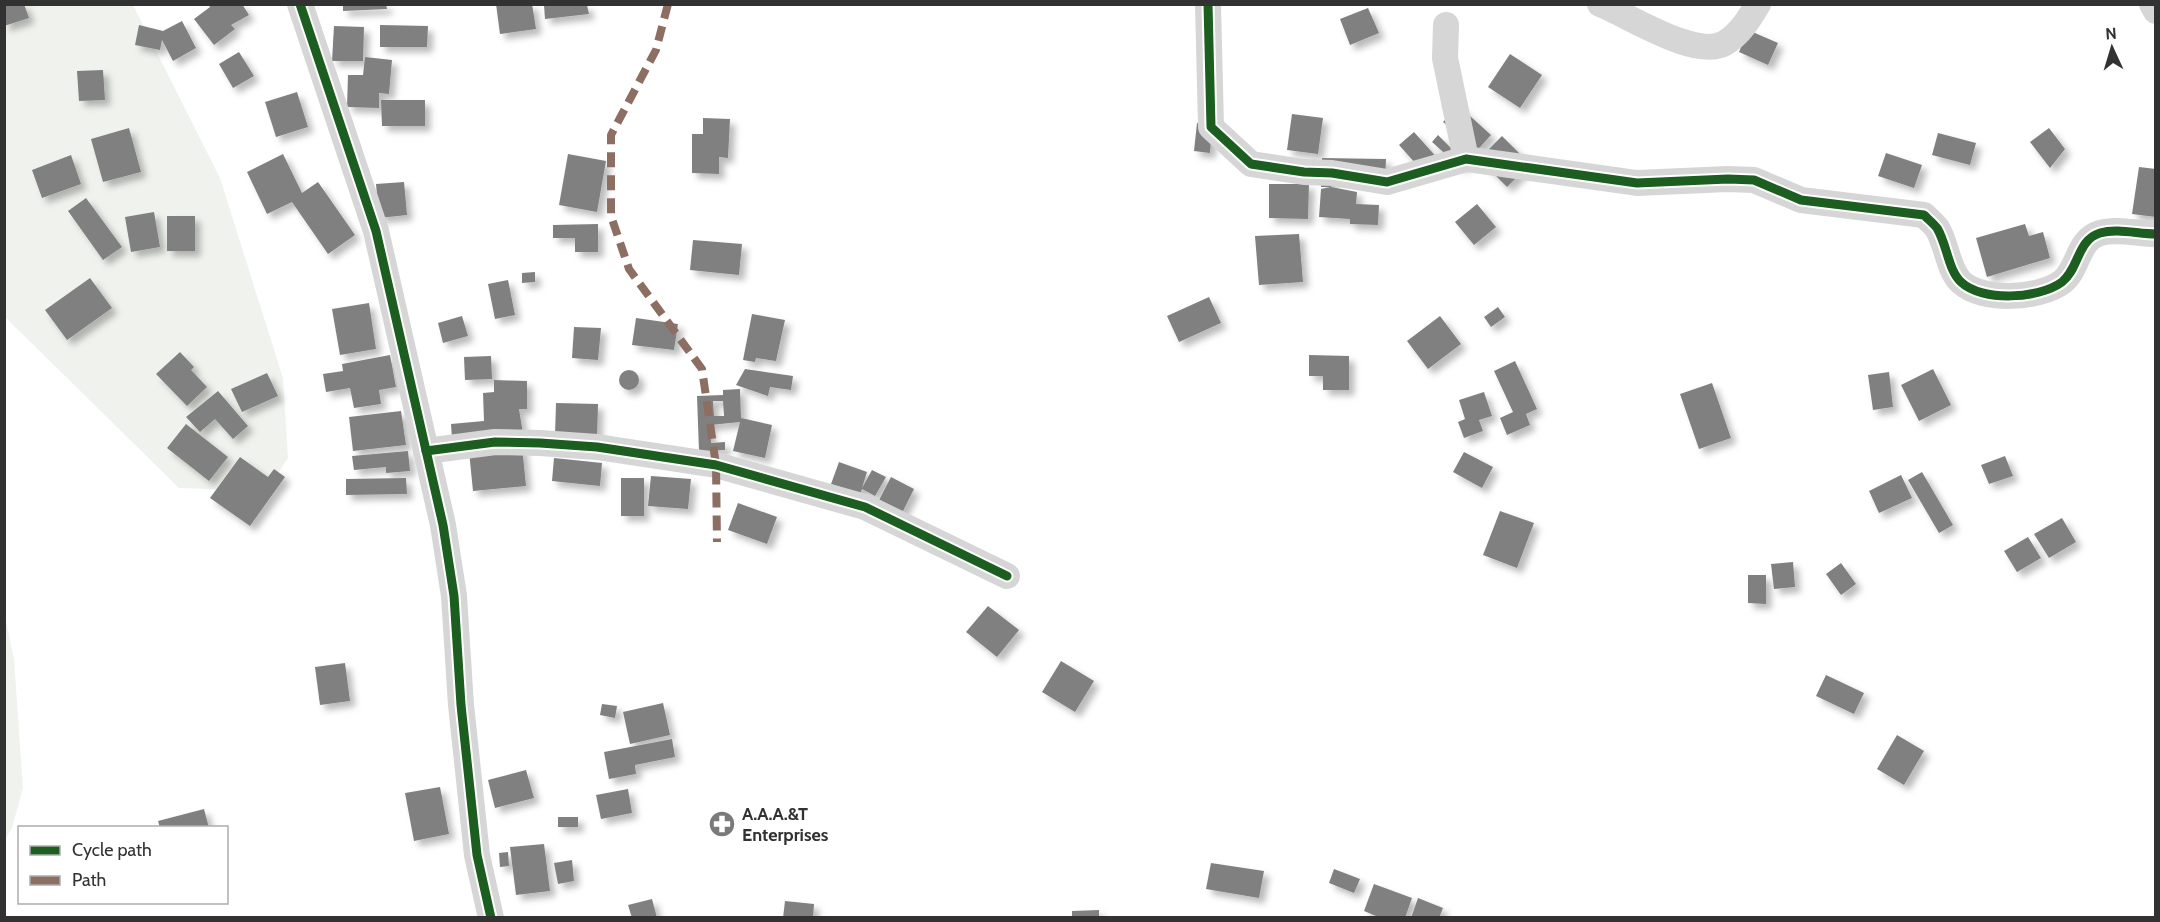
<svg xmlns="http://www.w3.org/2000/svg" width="2160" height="922" viewBox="0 0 2160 922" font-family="Cabin,sans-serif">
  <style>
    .green { fill: #f0f3ed }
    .building { fill: #808080; fill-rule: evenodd; filter: url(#shadow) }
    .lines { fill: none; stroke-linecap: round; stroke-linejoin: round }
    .street { stroke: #d6d6d6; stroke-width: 26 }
    .quiet { stroke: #8d6e63; stroke-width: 8; stroke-dasharray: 15 8; stroke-linecap: butt }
    .cycleway-casing { stroke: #fff; stroke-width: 13 }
    .cycleway { stroke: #1b5e20; stroke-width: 9 }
    .labels { text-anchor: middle; stroke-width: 6; stroke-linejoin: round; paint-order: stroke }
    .poi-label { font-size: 18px; font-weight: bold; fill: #323232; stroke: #fff; text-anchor: start }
  </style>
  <defs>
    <filter id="shadow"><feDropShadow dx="5.5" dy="5.5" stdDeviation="3" flood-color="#0004"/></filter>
  </defs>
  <rect width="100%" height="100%" fill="#fff"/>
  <g class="green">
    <polygon points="4,5 133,5 220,178 283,378 288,458 266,491 179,488 5,317"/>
    <polygon points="5,616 14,659 23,788 12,828 5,840"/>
  </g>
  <g class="building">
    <polygon points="4,4 24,4 29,18 4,26"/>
    <polygon points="208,4 242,4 249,15 231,25 235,29 214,45 194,19 210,7"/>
    <polygon points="343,4 386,4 387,9 343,11"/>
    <polygon points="496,4 532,4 536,29 500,34"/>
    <polygon points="544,5 587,5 589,14 545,19"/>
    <polygon points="1368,8 1379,33 1350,45 1340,19"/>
    <polygon points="182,21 196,48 173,61 162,40 160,50 135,45 139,25 163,31"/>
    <polygon points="380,25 428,26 427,47 380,47"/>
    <polygon points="334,26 364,27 363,61 332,61"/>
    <polygon points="1748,30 1778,43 1768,65 1739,52"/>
    <polygon points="239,52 254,76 233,88 219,64"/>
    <polygon points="1510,54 1542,75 1520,108 1488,87"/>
    <polygon points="365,57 392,60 389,94 379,93 379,108 347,107 348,75 363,75"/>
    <polygon points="103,70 105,100 79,101 77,71"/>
    <polygon points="297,92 308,127 276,137 265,102"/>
    <polygon points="381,100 425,100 425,126 382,126"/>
    <polygon points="1458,105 1491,135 1461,168 1432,142 1438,135 1451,148 1461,138 1443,122"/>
    <polygon points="1292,114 1323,118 1318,154 1287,150"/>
    <polygon points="703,118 730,119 728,158 719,157 719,174 692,173 692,134 703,134"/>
    <polygon points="1197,123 1212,124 1210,153 1194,151"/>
    <polygon points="129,128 141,172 103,182 91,139"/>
    <polygon points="2049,128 2065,149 2050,168 2030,142"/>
    <polygon points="1414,132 1440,161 1425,174 1399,145"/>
    <polygon points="1938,133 1976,143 1970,165 1932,155"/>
    <polygon points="1502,136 1530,164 1507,187 1479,159"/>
    <polygon points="1886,153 1922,165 1914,188 1878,176"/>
    <polygon points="283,154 302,193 318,182 355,235 328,254 292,202 267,214 247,172"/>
    <polygon points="568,154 606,161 597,212 559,205"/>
    <polygon points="71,155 81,184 42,198 32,170"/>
    <polygon points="1322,158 1386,159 1385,182 1332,174 1331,187 1321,187"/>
    <polygon points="2139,167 2156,169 2156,217 2132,214"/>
    <polygon points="404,182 407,215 379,218 376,184"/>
    <polygon points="1269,184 1309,184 1308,219 1269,218"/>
    <polygon points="1331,187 1357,192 1356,204 1379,205 1378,225 1350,224 1350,219 1319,217 1321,189"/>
    <polygon points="86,198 122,247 103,260 68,211"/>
    <polygon points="1477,204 1496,227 1474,245 1455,222"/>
    <polygon points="154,212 160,247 131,252 125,217"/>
    <rect x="167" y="216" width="28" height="35"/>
    <polygon points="598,224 598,252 575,252 575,238 553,238 553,225"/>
    <polygon points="2025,224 2029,236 2043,232 2050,258 1987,277 1976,238"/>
    <polygon points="1299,234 1303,282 1259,285 1255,236"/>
    <polygon points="693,240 742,244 739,275 690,270"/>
    <polygon points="535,272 535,282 522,283 522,273"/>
    <polygon points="90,278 112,308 67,340 45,310"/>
    <polygon points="508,280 515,315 495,319 488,284"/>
    <polygon points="1209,297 1221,323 1179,342 1167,316"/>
    <polygon points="369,303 376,349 340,355 332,309"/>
    <polygon points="1498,307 1505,317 1491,327 1484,317"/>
    <polygon points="752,314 785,320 776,361 756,358 755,362 743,360"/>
    <polygon points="462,316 468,336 443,343 438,323"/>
    <polygon points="1440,316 1461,344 1428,369 1407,341"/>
    <polygon points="636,318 678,324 674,350 632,345"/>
    <polygon points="574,327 601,328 598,360 572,358"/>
    <polygon points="180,352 194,367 191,370 207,387 187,406 156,374"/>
    <polygon points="390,355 396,387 379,390 381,404 354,408 350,388 326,392 323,374 343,371 342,364"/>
    <polygon points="1309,355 1349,356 1349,390 1323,390 1323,376 1309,376"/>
    <polygon points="491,356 492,379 465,380 464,357"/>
    <polygon points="1515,361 1537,409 1526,414 1530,425 1507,435 1500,418 1513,412 1494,371"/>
    <polygon points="745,369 793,376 791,390 770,387 768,396 736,385"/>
    <polygon points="1933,369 1951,405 1919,421 1901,385"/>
    <circle cx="629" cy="380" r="10"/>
    <polygon points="1889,372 1893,407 1873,410 1868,375"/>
    <polygon points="267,373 278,396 242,412 231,389"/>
    <polygon points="494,380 527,381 527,409 519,409 523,434 452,439 451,424 484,421 483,393 494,392"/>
    <polygon points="1712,383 1731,438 1699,449 1680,394"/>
    <path d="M740 389 741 418 772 425 765 458 733 451 740 422 710 425 711 443 725 442V450L699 451 697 396 723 395V390ZM713 401H723L724 416H714Z"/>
    <polygon points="218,391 248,426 233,439 215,419 200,432 186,417"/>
    <polygon points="1484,392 1492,416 1479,420 1483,431 1464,438 1458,422 1465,419 1459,400"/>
    <polygon points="556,403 598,404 597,437 555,436"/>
    <polygon points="401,411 406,445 353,451 349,417"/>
    <polygon points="186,424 228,457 209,481 167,448"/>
    <polygon points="522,446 526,486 473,491 469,451"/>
    <polygon points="408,451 410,471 386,473 386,467 354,470 352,456"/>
    <polygon points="1464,452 1493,467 1482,488 1453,472"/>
    <polygon points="2005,456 2013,476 1989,484 1981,465"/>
    <polygon points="240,457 268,477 274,469 285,477 250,526 210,498"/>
    <polygon points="554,458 602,463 600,486 552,481"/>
    <polygon points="839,462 867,472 862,488 872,470 886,477 875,496 862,489 860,494 831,484"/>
    <polygon points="1922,472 1953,525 1939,533 1908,480"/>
    <polygon points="1901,475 1912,498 1879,513 1869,491"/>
    <polygon points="651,476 691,479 688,509 648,506"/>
    <polygon points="891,477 914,489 901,515 877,504"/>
    <polygon points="406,478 407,494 346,495 346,479"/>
    <rect x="621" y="478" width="23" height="38"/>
    <polygon points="738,503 777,517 767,544 728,530"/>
    <polygon points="1500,511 1534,523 1517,568 1483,555"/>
    <polygon points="2062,518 2076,542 2049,558 2034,534"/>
    <polygon points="2028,537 2041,558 2017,572 2004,551"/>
    <polygon points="1793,562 1795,587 1774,589 1771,564"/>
    <polygon points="1841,563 1856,584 1841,595 1826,574"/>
    <polygon points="1748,575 1766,575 1766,604 1748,603"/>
    <polygon points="988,606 1019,630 997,657 966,632"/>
    <polygon points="1061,661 1094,681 1075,712 1042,692"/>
    <polygon points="345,663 350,701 320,705 315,667"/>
    <polygon points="1826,675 1864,693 1854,714 1816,696"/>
    <polygon points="663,703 670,735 630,744 623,712"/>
    <polygon points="602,704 617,706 615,718 600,715"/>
    <polygon points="1897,735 1924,751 1904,785 1877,769"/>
    <polygon points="672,739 675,757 635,765 636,774 609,779 604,752"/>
    <polygon points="526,770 534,798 495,808 488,780"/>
    <polygon points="440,787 449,834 414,841 405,793"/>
    <polygon points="628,789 632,813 601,819 596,795"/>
    <polygon points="204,809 209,828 160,828 158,821"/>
    <rect x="558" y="817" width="20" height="10"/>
    <polygon points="544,844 550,891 516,895 510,847"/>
    <polygon points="508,852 509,866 500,867 499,853"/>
    <polygon points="572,860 574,881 558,884 554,863"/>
    <polygon points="1211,863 1264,871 1259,898 1206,889"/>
    <polygon points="1334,869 1360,879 1354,893 1329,883"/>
    <polygon points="1374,884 1412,898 1405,918 1381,918 1364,911"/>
    <polygon points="1418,898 1443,908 1439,918 1411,918"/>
    <polygon points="652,899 657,918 632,918 628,905"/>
    <polygon points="785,901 814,904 813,918 783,918"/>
    <polygon points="1099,910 1099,918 1072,918 1072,911"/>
  </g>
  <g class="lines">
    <g class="street">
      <polyline points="300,4 376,231 443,525 454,596 461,705 477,855 491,918"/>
      <path d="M1208 4 1211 127 1251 164 1304 172 1332 173 1387 182 1466 159 1637 183 1728 179 1754 180 1801 200 1924 215C1928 219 1933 223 1937 228 1947 244 1948 270 1961 282 1982 302 2039 299 2062 282 2079 269 2077 240 2100 233 2117 228 2138 234 2156 234"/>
      <path d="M1600 4C1628 15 1696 60 1725 43 1740 34 1749 19 1758 4"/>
      <polyline points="2152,4 2156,11"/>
      <polyline points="1446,25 1445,58 1466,159"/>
      <polyline points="426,451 495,442 540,443 597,447 716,465 865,507 1007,576"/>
    </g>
    <polyline class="quiet" points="668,4 656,50 611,135 611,216 629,269 702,369 716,465 717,542"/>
    <defs>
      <g id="cycleway">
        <polyline points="300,4 376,231 443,525 454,596 461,705 477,855 491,918"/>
        <path d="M1208 4 1211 127 1251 164 1304 172 1332 173 1387 182 1466 159 1637 183 1728 179 1754 180 1801 200 1924 215C1928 219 1933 223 1937 228 1947 244 1948 270 1961 282 1982 302 2039 299 2062 282 2079 269 2077 240 2100 233 2117 228 2138 234 2156 234"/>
        <polyline points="426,451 495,442 540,443 597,447 716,465 865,507 1007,576"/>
      </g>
    </defs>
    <use href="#cycleway" class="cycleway-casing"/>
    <use href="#cycleway" class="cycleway"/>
  </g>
  <defs>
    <symbol id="pharmacy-disc" viewBox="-11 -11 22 22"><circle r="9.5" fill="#7a7a7a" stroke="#fff"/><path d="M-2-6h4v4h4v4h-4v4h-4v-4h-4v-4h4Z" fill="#fff"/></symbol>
  </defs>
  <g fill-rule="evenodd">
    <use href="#pharmacy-disc" x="707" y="809" width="30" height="30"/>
  </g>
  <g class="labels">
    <g class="poi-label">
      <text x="742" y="820">A.A.A.&amp;T<tspan x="742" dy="21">Enterprises</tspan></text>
    </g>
  </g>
  <rect width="2160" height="922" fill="none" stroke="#323232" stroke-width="12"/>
  <rect x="18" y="826" width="210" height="78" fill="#ffffff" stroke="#adadad" stroke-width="1.5"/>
  <rect x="30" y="846" width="30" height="9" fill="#1b5e20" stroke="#adadad" stroke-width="1.5"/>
  <text x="72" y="856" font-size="18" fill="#323232">Cycle path</text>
  <rect x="30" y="876" width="30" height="9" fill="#8d6e63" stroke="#adadad" stroke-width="1.5"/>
  <text x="72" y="886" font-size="18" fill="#323232">Path</text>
  <g transform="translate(2112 48) rotate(356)" stroke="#ffffff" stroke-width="4.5" paint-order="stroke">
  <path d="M0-4.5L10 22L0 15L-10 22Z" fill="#323232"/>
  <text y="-9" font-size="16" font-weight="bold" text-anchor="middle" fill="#323232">N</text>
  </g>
</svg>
